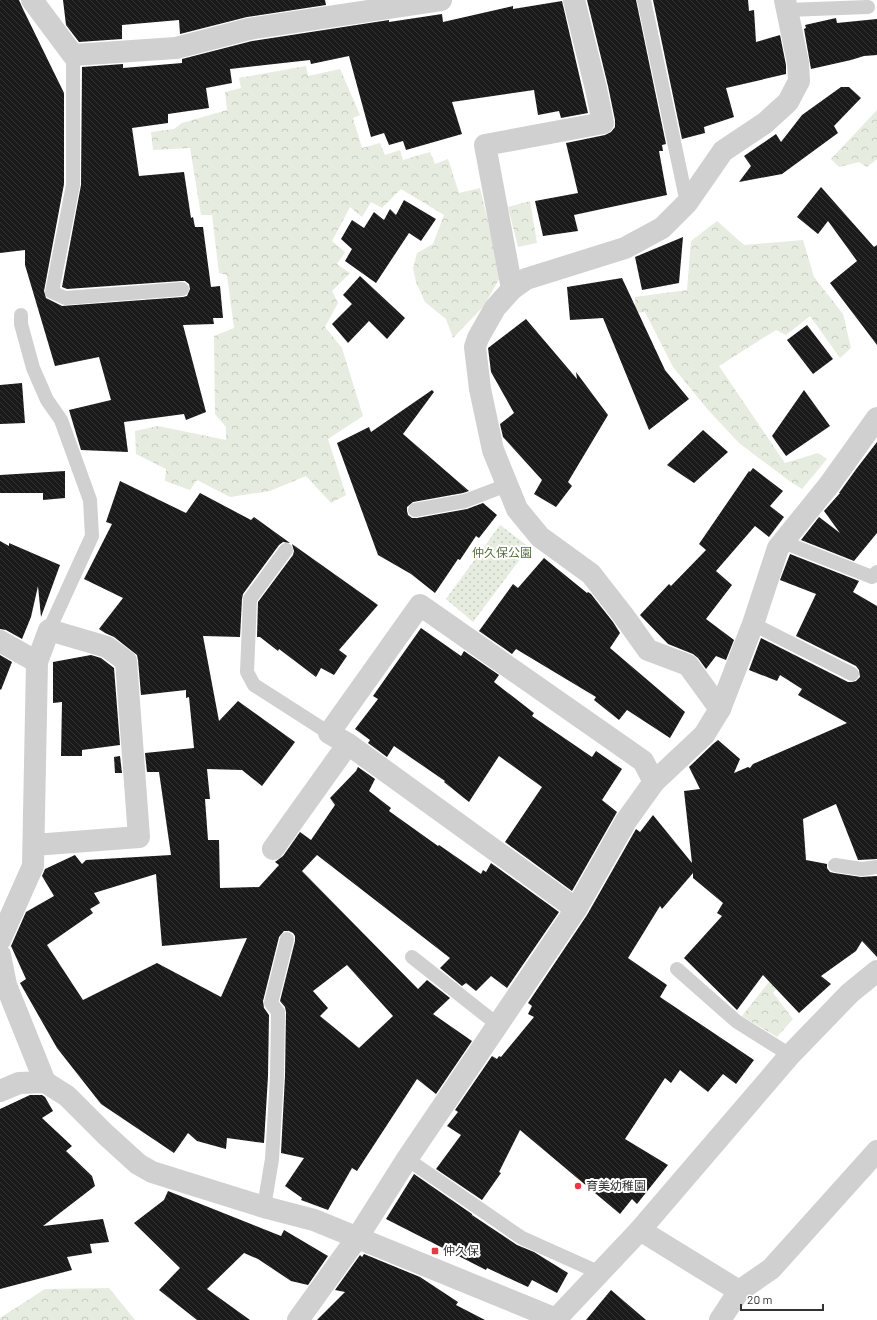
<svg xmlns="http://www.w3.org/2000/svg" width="877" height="1320" viewBox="0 0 877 1320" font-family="Barlow,'Noto Sans JP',sans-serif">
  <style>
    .green { fill: url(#green-dots) }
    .forest { fill: url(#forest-crowns) }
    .building { fill: url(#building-back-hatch); fill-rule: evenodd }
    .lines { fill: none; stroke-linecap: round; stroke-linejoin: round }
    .lane { stroke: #d0d0d0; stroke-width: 14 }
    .street { stroke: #d0d0d0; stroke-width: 22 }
    .poi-dot { fill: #e63946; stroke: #fff; stroke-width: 1.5 }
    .labels { text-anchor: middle; stroke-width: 4; stroke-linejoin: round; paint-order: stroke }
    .park-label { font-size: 12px; fill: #56703f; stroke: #fff }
    .poi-label { font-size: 12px; fill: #333; stroke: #fff; text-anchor: start }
  </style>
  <defs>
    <pattern id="green-dots" width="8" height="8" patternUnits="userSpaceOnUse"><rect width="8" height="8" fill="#e6ecdf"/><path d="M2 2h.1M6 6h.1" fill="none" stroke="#c6cbc0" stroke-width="1.8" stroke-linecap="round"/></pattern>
    <pattern id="forest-crowns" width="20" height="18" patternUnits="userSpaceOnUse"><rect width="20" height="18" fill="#e6ecdf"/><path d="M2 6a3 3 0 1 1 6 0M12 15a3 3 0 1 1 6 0" fill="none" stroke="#c6cbc0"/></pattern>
    <pattern id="building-back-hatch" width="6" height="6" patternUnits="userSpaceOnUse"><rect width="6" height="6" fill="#1a1a1a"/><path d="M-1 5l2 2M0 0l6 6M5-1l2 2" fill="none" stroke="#333"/></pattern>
  </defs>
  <rect width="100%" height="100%" fill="#fff"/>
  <polygon class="green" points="500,525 529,547 473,622 446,599"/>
  <g class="forest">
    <polygon points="306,66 308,76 340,69 360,115 353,118 362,148 380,143 385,155 400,150 403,160 430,152 435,164 448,159 459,193 480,188 501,276 483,307 453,338 446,319 425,302 416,282 413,268 417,253 433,244 444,215 401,189 382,208 371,202 362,217 350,207 332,241 345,252 337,264 350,273 332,291 338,303 325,327 342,348 363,416 328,439 346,495 331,503 306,476 270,491 230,497 197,480 190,490 165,481 166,469 136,454 135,431 158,426 226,440 226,427 215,414 214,336 234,328 227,275 219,273 212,215 201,215 190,148 153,150 151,132 174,129 182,123 227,110 225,92 241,88 239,78"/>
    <polygon points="877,110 877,159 867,167 859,162 839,167 831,159"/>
    <polygon points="530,201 537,243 518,247 508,207"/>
    <polygon points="717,221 744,245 803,240 814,277 843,314 851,348 840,358 810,316 786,335 776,330 719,366 785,463 818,453 827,459 802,489 788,480 739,443 709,411 673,367 645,312 635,313 635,297 687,290 691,241"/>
    <polygon points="780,968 788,975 773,993 793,1019 777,1037 742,1016"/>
    <polygon points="109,1288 135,1320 0,1320 0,1318 45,1289"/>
  </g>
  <g class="building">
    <polygon points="0,0 19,0 22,7 64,93 64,184 44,291 46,298 62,306 183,297 187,296 190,289 189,284 185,281 181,281 67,289 62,287 81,185 82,67 123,64 123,68 182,63 182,59 252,41 389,20 389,22 442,14 443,22 513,6 513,9 562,1 588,113 561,118 559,111 538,115 534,90 452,102 462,134 406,150 403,141 389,145 384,133 371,137 349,56 311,64 310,60 230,69 232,83 206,88 209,108 168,114 168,123 132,128 139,176 184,172 191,218 193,217 195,227 203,227 211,287 220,286 223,318 213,318 214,324 183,325 206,412 186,420 184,414 124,422 128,452 81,450 69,410 111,400 99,357 55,366 25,265 25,250 0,253"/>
    <polygon points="63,0 325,0 326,5 247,17 180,34 179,20 122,25 122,39 79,42 66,25"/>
    <polygon points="587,0 636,0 666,144 662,145 663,151 659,151 667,195 574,215 578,231 543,236 535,201 578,193 566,143 605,135 611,132 615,127 615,120 608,86"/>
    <polygon points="653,0 748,0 749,11 754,10 756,42 780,35 786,65 786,74 726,88 734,117 704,127 705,133 682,139"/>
    <polygon points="836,18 837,23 877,19 877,55 864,56 851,60 811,69 804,29 806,28 805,25"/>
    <polygon points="841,87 849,87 861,98 834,126 838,133 782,174 739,182 751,166 744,156 776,134 781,142 802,115"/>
    <polygon points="821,187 874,247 877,245 877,345 830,283 857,261 828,221 818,234 797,217"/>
    <polygon points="404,200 436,219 421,241 409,233 376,283 345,261 352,249 341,239 352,220 364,228 374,212 384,220 390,209 396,215"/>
    <polygon points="683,237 679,283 642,290 635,257"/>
    <polygon points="360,276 405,318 387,339 369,321 348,343 332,324 352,304 343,295"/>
    <polygon points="622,278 665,370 689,399 649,430 603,318 570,320 567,287"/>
    <polygon points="526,319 577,379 576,372 608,415 568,482 572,486 556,507 534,494 542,480 503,437 500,424 514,413 491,372 488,348"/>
    <polygon points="807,325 833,359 813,374 787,340"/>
    <polygon points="22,383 25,423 0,424 0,385"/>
    <polygon points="432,390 434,392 403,434 469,491 463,493 413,502 407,507 407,511 408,515 412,518 417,518 467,509 483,503 497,515 479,538 476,536 460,560 458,559 435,593 411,574 378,555 337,443 369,427 371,432"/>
    <polygon points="804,390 830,426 786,456 772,436"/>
    <polygon points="703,430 728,452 694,483 667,465"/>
    <polygon points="877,442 877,533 854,561 801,540 819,517 840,533 824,511 840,493 839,493 857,468"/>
    <polygon points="753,468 783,491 770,506 784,517 769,537 755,526 716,571 732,585 706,619 734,640 726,660 716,656 706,669 698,658 693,654 668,644 640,615 669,584 671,586 706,550 699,544 749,471 750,472"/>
    <polygon points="65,471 65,498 43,500 43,493 0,493 0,475"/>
    <path d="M120 481 186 513 200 493 251 520 254 517 290 543 283 542 279 545 243 594 242 599 240 637 203 636 219 721 238 701 295 742 262 786 242 770 207 769 210 799H205L208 840H219L220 888 259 887 279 865 275 862 283 856 300 832 311 840 335 805 330 798 356 771 358 767 375 779 369 791 391 808 389 811 438 846 439 845 481 874 483 870 486 872 491 863 559 912 507 988 491 976 476 991 466 983 462 986 440 968 450 958 317 855 302 871 418 989 427 980 450 998 433 1014 472 1041 436 1094 417 1079 357 1171 352 1168 328 1210 301 1200 302 1198 285 1186 304 1158 281 1153 285 1076 286 1012 285 1007 280 1001 295 941V936L293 933 289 931H284L279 937 263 1001 264 1008 269 1015 268 1076 264 1143 227 1138 226 1149 197 1141 188 1133 174 1153 101 1104 57 1048 20 983 26 979 11 946 26 912 54 896 42 876 45 869 75 855 82 864 86 860 171 855 159 772H147L145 753 194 748 189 697 186 698V690L141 695 138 660 137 655 114 637 105 633 99 629 123 598 84 579 112 524 106 522ZM156 874 162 946 247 938 221 997 157 963 83 1000 47 945 93 913 90 909 100 903 94 893ZM347 965 393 1016 359 1048 320 1016 328 1008 313 991Z"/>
    <polygon points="0,541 9,546 9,543 60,565 41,617 38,586 31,617 22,639 6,630 0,629"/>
    <polygon points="292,544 378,605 339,650 347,656 334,675 321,668 316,677 279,649 278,651 260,637 257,637 258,602 293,555 294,551"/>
    <polygon points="790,554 859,581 853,592 877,606 877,859 858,860 836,804 803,819 806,860 827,864 827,868 830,872 834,873 861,877 877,876 877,957 862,941 856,951 821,976 831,984 799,1013 763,975 737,1010 684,958 722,916 717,913 723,903 693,878 693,873 662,909 660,906 628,958 667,985 660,997 754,1060 736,1084 723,1074 708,1092 680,1070 671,1083 665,1078 625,1139 668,1165 637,1204 632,1199 620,1214 520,1130 499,1172 501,1173 482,1200 436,1169 461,1135 447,1126 458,1112 455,1110 492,1056 497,1059 499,1056 501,1057 534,1017 528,1014 532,1006 528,1003 587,915 636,829 640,832 653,815 692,863 684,791 700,789 689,767 713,744 718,740 740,759 734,773 748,767 750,768 753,764 847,723 798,695 802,689 780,675 777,681 749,670 761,638 848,682 852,682 856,681 860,677 859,670 856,666 796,636 816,594 780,580"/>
    <polygon points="544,558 587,593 588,592 591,594 613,622 620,633 610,648 685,712 670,738 627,710 619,720 594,700 596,697 516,649 512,654 479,631 513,584 518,588"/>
    <polygon points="421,628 461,656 464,651 499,675 494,682 534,713 532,716 592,757 596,751 622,769 602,800 617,812 572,891 505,842 542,787 499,756 469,802 444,782 445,781 394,746 387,757 368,743 370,740 355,729 378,699 373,696"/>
    <polygon points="0,655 12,662 1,690 0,689"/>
    <polygon points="91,655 101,658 114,668 120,745 82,750 82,756 61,756 62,702 53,703 53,662"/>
    <polygon points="120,756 122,773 115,773 114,757"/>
    <polygon points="30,1095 42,1095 45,1097 53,1111 42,1118 72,1146 66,1151 92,1176 95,1186 43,1226 103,1219 109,1242 90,1244 92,1253 67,1257 72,1270 0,1289 0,1109"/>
    <polygon points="414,1174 472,1214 472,1215 517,1245 534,1252 568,1273 557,1293 532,1280 528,1287 487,1268 486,1270 386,1219"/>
    <polygon points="168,1191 281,1236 284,1230 328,1256 308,1285 291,1281 258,1259 244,1253 207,1289 250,1320 197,1320 159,1290 180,1268 134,1223 164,1200"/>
    <polygon points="364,1254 420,1277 458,1302 456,1305 485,1320 317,1320 345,1292 335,1290 360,1255 362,1257"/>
    <polygon points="611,1290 646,1320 586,1320"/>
  </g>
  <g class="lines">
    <g class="lane">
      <polyline points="644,0 687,203"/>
      <polyline points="787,10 868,7"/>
      <polyline points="73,55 73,185 52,292 65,298 182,289"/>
      <polyline points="21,315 21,324 33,368 47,400 61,420 90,500 92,536 49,630"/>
      <polyline points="415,510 465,501 507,485"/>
      <polyline points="783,542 872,577 877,572"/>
      <polyline points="286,550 250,599 247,672 254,685 329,733"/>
      <polyline points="753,624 852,674"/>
      <polyline points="835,865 862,869 877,867"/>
      <polyline points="412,957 498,1025"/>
      <polyline points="677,969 736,1021 790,1055"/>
      <polyline points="407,1159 522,1238 600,1273"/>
      <polyline points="264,1207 272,1159 277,1076 278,1012 271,1003 287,939"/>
    </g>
    <g class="street">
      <polyline points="32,0 73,55 176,48 249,29 441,0"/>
      <polyline points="512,289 485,145 603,123 596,89 574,0"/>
      <polyline points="0,641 37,662"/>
      <polyline points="720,709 688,665 648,650 623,615 591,574 540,537 517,509 493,450 480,389 475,347 478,338 495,308 512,289 526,279 625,248 662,228 687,203 723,151 765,123 788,102 799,81 798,63 785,0"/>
      <polyline points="273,849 348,744"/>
      <polyline points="576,909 348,744 329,733 420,605 643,761 654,782"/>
      <polyline points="0,940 33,866 37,662 49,630 107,647 126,661 139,837 34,845"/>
      <polyline points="0,955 6,985 45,1082"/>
      <polyline points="0,1091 19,1083 45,1082 67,1096 105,1134 138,1164 152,1172 264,1207 314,1220 556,1319"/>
      <polyline points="640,1230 739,1291"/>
      <polyline points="298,1320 357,1238 407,1159 576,909 626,821 654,782 704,735 720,709 753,624 778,548 829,485 877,418"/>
      <polyline points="555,1320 640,1230 790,1055 850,993 877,971"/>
      <polyline points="720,1320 739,1291 771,1269 877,1151"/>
    </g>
  </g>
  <g class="poi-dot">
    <circle cx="578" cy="1186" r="4"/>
    <rect x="431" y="1247" width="8" height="8" rx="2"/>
  </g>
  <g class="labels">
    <g class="park-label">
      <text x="502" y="557">仲久保公園</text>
    </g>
    <g class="poi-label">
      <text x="586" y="1190">育美幼稚園</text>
      <text x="443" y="1255">仲久保</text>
    </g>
  </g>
  <path d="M741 1304v6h82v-6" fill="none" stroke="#333333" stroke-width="2"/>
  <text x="747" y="1304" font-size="12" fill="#333333" stroke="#ffffff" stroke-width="3" paint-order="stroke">20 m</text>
</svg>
